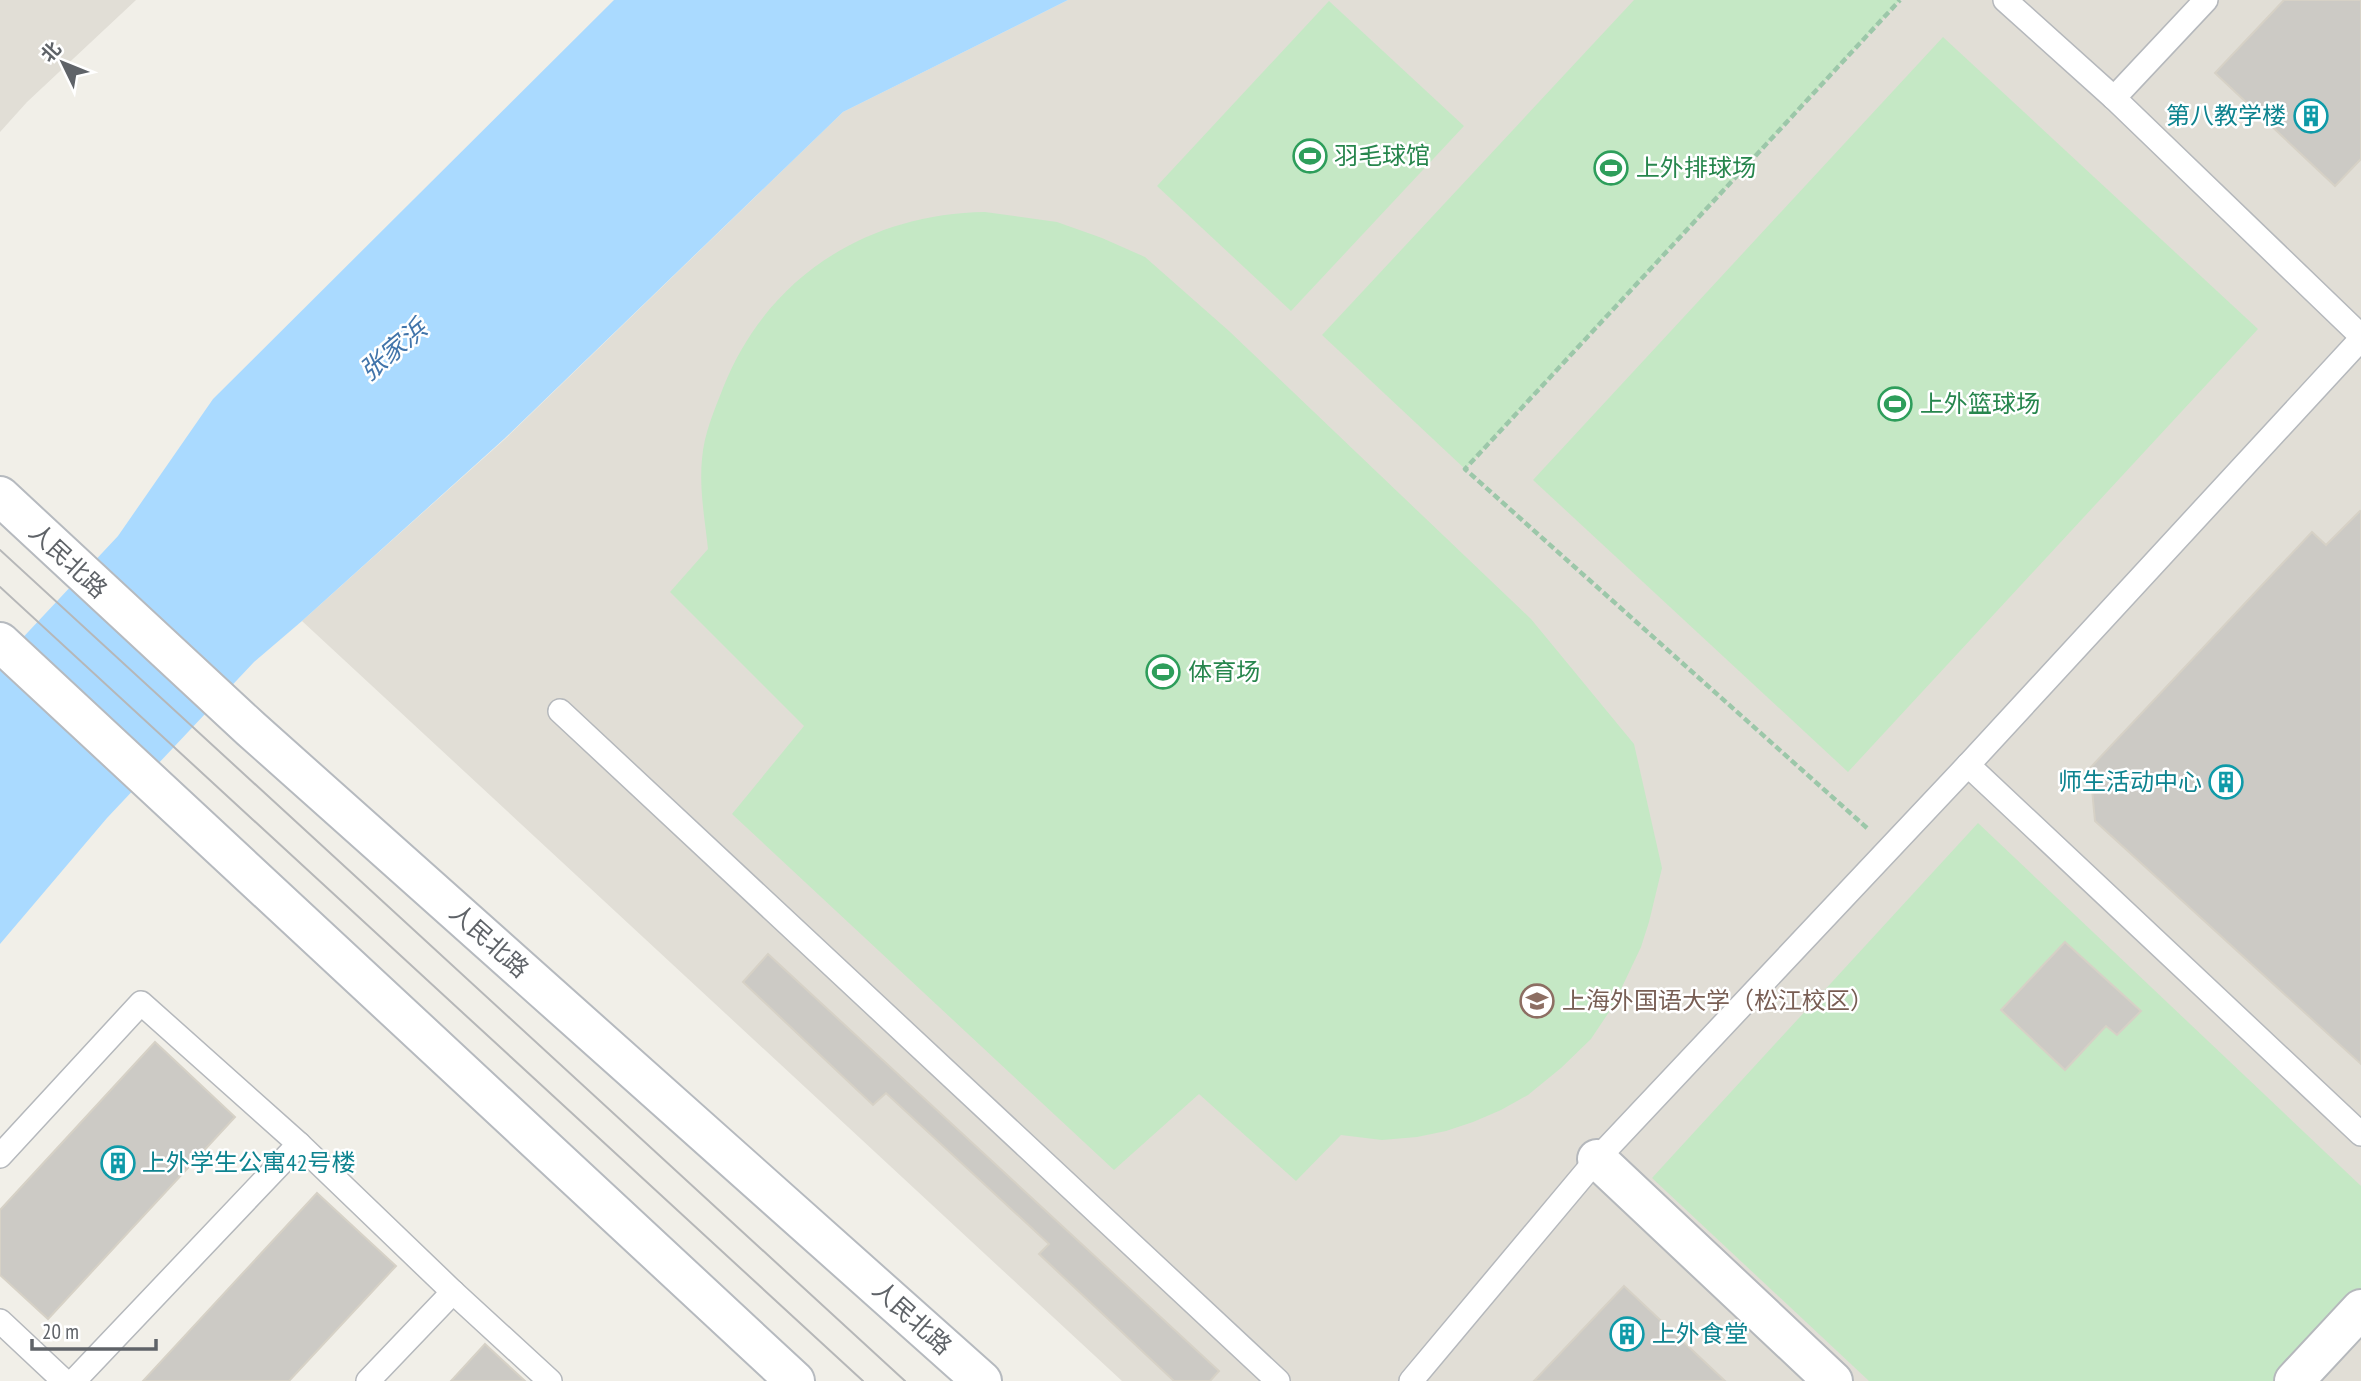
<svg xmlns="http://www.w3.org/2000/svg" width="2361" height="1381" viewBox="0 0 2361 1381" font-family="'PT Sans Narrow','Noto Sans SC',sans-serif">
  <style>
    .education { fill: #e1ded6 }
    .green { fill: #c5e8c5 }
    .water { fill: #aadaff }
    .building { fill: #cccac5; stroke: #d6d1c6; stroke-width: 2 }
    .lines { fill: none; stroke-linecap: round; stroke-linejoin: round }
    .lane-casing { stroke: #b5b8bc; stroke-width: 26 }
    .street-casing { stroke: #b5b8bc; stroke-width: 42 }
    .secondary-casing { stroke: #b6babf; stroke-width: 42 }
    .path { stroke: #9cc7a9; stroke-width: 4.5; stroke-dasharray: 7 3.5; stroke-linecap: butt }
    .lane { stroke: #fff; stroke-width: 23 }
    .street { stroke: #fff; stroke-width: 38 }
    .secondary { stroke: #fff; stroke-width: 38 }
    .tram { stroke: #b6b7b8; stroke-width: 2 }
    .labels { text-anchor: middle; stroke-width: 5; stroke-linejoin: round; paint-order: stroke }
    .culture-label { font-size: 24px; fill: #0d838f; stroke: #fff; text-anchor: end }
    .leisure-label { font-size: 24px; fill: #27864d; stroke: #fff; text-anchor: start }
    .street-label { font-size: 24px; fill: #5f6368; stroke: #fff }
    .education-label { font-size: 24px; fill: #785e54; stroke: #fff; text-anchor: start }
    .water-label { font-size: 26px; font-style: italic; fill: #4174aa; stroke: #fff }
  </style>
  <rect width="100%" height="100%" fill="#f1efe8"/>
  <g class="education">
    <polygon points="0,0 136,0 27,102 0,132"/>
    <polygon points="1068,0 2361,0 2361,1381 1122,1381 302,621 505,439 843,112"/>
  </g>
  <g class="green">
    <polygon points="1634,0 1900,0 1465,469 1322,335"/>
    <polygon points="1329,1 1464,126 1291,311 1157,186"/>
    <polygon points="1943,37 2258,329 1848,772 1533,480"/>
    <path d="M985 212 1057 222 1102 238 1145 257 1229 331 1531 619 1634 744 1662 868 1649 922 1641 947 1613 1006 1591 1039 1561 1068 1528 1095 1501 1110 1473 1122 1446 1131 1417 1137 1382 1140 1341 1135 1296 1181 1199 1094 1114 1170 732 814 804 726 670 592 708 549C705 520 699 489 702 459 704 434 714 411 723 388 767 277 866 214 985 212Z"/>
    <polygon points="1978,823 2361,1186 2361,1295 2280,1381 1869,1381 1652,1178"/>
  </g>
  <polygon class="water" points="614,0 1068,0 843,112 504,439 302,621 254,662 107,818 0,944 0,662 118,536 213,399"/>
  <g class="building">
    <polygon points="2284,0 2361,0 2361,159 2335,186 2215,73"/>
    <polygon points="2360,511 2361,512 2361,1064 2095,821 2090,768 2312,532 2326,545"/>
    <polygon points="2065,942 2141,1011 2117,1035 2106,1026 2065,1070 2001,1010"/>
    <polygon points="768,954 1219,1371 1210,1381 1174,1381 1039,1254 1049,1244 886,1093 873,1105 743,982"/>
    <polygon points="155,1042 235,1117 48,1319 0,1275 0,1210"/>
    <polygon points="317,1193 396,1266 289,1381 143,1381"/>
    <polygon points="1624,1286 1725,1381 1534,1381"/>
    <polygon points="485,1344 525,1381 451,1381"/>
  </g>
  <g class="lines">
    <defs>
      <g id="lane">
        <polyline points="2005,0 2114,98 2361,336"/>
        <polyline points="2114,98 2206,0"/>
        <polyline points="560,711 1278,1381"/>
        <polyline points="1968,765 2361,339"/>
        <polyline points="0,1156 141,1003 299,1144 453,1292 550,1381"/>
        <polyline points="0,1321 64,1381"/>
        <polyline points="74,1381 299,1144"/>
        <polyline points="368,1381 453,1292"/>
        <polyline points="1411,1381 1597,1159 1968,765 2361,1134"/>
      </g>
      <g id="street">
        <polyline points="1597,1159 1833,1381"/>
        <polyline points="2294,1381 2361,1309"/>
      </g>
      <g id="secondary">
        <polyline points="0,496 251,729 982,1381"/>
        <polyline points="0,642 795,1381"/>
      </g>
    </defs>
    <use href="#lane" class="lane-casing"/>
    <use href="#street" class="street-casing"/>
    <use href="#secondary" class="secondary-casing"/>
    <polyline class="path" points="1867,828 1465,469 1900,0"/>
    <use href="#lane" class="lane"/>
    <use href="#street" class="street"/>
    <use href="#secondary" class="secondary"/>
    <g class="tram">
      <polyline points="0,550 905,1381"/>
      <polyline points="0,587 863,1381"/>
    </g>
  </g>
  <defs>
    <symbol id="building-ring" viewBox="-11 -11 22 22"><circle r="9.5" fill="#fff" stroke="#0f9aa8" stroke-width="1.5"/><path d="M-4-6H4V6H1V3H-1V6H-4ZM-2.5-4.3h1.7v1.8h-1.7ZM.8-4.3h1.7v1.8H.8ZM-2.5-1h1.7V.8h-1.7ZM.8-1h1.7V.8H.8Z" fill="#0f9aa8"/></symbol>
    <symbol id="stadium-ring" viewBox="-11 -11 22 22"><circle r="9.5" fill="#fff" stroke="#2e9e5b" stroke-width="1.5"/><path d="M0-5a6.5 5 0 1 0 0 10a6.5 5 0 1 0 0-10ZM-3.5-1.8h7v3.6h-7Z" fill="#2e9e5b"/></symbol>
    <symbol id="university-ring" viewBox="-11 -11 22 22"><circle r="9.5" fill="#fff" stroke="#8d6e63" stroke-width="1.5"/><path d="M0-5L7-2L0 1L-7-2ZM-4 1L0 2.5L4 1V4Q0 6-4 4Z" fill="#8d6e63"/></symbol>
  </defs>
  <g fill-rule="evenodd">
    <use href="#building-ring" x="2292" y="97" width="38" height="38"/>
    <use href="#stadium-ring" x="1291" y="137" width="38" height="38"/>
    <use href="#stadium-ring" x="1592" y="149" width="38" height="38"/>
    <use href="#stadium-ring" x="1876" y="385" width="38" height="38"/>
    <use href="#stadium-ring" x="1144" y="653" width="38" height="38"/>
    <use href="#building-ring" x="2207" y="763" width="38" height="38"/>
    <use href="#university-ring" x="1518" y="982" width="38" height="38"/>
    <use href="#building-ring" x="99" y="1144" width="38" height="38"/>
    <use href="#building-ring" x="1608" y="1315" width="38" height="38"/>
  </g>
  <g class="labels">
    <g class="culture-label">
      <text x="2286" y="124">第八教学楼</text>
      <text x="2202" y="790">师生活动中心</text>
      <text x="142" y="1171" text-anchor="start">上外学生公寓42号楼</text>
      <text x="1652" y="1342" text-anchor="start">上外食堂</text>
    </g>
    <g class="leisure-label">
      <text x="1334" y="164">羽毛球馆</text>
      <text x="1636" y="176">上外排球场</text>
      <text x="1920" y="412">上外篮球场</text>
      <text x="1188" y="680">体育场</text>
    </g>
    <g class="street-label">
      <text transform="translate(68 561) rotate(43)" y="8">人民北路</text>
      <text transform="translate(489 941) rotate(42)" y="8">人民北路</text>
      <text transform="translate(912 1318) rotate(42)" y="8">人民北路</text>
    </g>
    <g class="education-label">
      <text x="1562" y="1009">上海外国语大学（松江校区）</text>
    </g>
    <g class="water-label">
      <text transform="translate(393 350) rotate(-40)" y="9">张家浜</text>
    </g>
  </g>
  <g transform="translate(63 63) rotate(313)" stroke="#ffffff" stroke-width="5" paint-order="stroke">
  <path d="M0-5L12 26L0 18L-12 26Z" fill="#5f6368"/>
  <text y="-10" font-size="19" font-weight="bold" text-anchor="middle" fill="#5f6368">北</text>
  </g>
  <path d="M32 1339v10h124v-10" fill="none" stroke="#5f6368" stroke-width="3.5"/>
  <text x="42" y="1339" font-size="21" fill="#5f6368" stroke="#ffffff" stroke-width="5" paint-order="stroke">20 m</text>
</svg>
